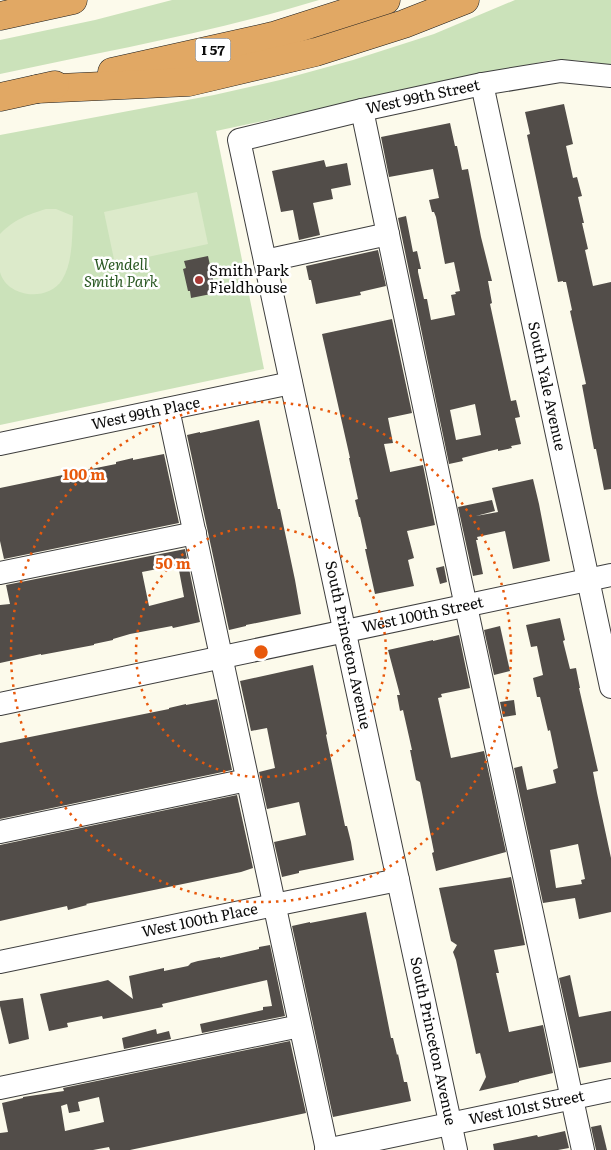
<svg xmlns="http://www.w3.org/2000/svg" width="611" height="1150" viewBox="0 0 611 1150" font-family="Literata,serif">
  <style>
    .green { fill: #cbe2ba }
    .pitch { fill: #dceaca }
    .building { fill: #524d49; fill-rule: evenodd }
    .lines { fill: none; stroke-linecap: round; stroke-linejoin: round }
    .minor-casing { stroke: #3e3e3e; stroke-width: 24 }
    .highway-casing { stroke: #1c1c1c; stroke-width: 29 }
    .minor { stroke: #fff; stroke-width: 22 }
    .highway { stroke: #e1a864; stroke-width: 28 }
    .ring { fill: none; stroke: #e8590c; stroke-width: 2.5; stroke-dasharray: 2.5 5 }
    .poi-dot { fill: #a83a36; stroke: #fff; stroke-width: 2 }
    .labels { text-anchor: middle; stroke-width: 5; stroke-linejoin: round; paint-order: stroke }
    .shield { fill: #fff; stroke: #545454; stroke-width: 1 }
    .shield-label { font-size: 14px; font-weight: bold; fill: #0b0b0b }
    .street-label { font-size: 15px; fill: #0b0b0b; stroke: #fff }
    .park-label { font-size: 15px; font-style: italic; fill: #2b5924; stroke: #fff }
    .poi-label { font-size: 15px; fill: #0b0b0b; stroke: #fff; text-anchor: start }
    .centre { fill: #e8590c; stroke: #fff; stroke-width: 2.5 }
    .ring-label { font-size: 15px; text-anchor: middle; font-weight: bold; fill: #e8590c; stroke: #fff; stroke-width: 5; stroke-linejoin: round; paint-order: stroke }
  </style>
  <rect width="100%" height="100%" fill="#fcfaeb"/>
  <g class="green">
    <path d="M172 0H319C215 32 107 51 0 74V40L95 20Z"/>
    <path d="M515 0H611V66C591 61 571 59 551 60L216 131 264 369 0 425V135L214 95 280 80 353 60 434 34Z"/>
  </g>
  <g class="pitch">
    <polygon points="197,192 208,244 115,264 104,212"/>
    <path d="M46 209H56L73 216C72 237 73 262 62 280 48 302 7 298 0 272 0 264 0 243 0 234 15 219 27 215 46 209Z"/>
  </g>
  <g class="building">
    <polygon points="564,104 573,144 566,146 573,178 577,177 582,196 578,197 584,223 582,223 588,249 585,250 593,286 611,282 611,489 604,490 596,449 594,449 582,385 586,384 570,311 572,310 566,282 563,282 563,281 558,282 527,135 530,134 525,112"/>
    <path d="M450 123 455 146H457L462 170 468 169 481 237 492 281H488L492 303 490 304 511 401 516 400 520 417 515 418 521 444 511 446 512 448 498 451V449L462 458 463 461 449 464 398 218 406 216 413 252 417 251 421 269H418V272L424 299H427L431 320 455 315 451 295 456 294 455 292 460 291 454 262 445 264 436 217 434 212H432L429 200 439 198 433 169 389 177 381 137ZM475 404 481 435 456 440 450 410Z"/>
    <polygon points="324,160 326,167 347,163 351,185 331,189 333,199 313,203 320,235 299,240 293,210 281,212 272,171"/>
    <polygon points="378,250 386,286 360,292 361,295 316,304 311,280 309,280 306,266"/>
    <polygon points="208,256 216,293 191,298 190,291 188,291 183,269 186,268 184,261"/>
    <polygon points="392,319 412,413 388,418 393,443 384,444 390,471 390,472 423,465 435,525 407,531 414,558 408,560 414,586 375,594 365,549 367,549 360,517 359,517 355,500 358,499 349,458 350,458 322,334"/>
    <polygon points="259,420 278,509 280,509 295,580 301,614 246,625 246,626 229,630 187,435 200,432 200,433"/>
    <polygon points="164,454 179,523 4,559 0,541 0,488 101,467 116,464 116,462 133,458 133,460"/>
    <polygon points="533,479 539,504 550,561 513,569 505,531 477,537 478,540 476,540 483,574 473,576 458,507 492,500 495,511 476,516 498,512 492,488"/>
    <path d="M185 549 200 622 173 628 172 626 130 634 113 639V640L94 644V645L41 655V654L0 663V605L10 604 6 585ZM178 565 184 597 149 606 142 572Z"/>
    <polygon points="444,566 447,582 440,584 436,568"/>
    <path d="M560 618 565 640 563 641 570 669 576 668 580 688H579L598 771 593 772 597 793 611 858V912L579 919 575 898 543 903 514 768 522 766 527 790 556 783 553 770 558 768 550 730 548 731 540 697H537L533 678 543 675 537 646 531 647 526 625ZM578 844 585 879 581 880 582 884 556 888 550 850Z"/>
    <polygon points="500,626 510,671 494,675 484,630"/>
    <polygon points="459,635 470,688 441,694 442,697 438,698 451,758 484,751 506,852 436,871 432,853 434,852 420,782 416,780 410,750 412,750 403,710 400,711 397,695 400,695 388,650 433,640 433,641"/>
    <polygon points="313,665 327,734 326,735 345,826 347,826 351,842 354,860 299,871 299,873 282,877 274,842 306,835 299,802 267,809 259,772 275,768 267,728 251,731 240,681"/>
    <polygon points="217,699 232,770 0,819 0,743 169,709 169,708 186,704 186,705"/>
    <polygon points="514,700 516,715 503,717 500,702"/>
    <polygon points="237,795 253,868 241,872 86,904 87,905 68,910 67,906 0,921 0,845"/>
    <polygon points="511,877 525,945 494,950 499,973 496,973 500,991 509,1032 543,1025 553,1073 523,1080 519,1081 519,1082 479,1091 486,1077 480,1053 476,1054 456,960 453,952 457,945 451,941 439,888"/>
    <polygon points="366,912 391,1038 393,1038 397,1055 398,1054 404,1082 407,1082 411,1101 333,1117 292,926 310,922 310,923"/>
    <polygon points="270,945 285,1016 202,1033 200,1024 263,1010 263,1007 272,1006 267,980 162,1004 163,1007 103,1019 102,1016 67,1023 68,1027 49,1031 40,994 100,982 108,980 133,999 129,976 164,968 164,971 188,966 191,963 198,961 220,957 220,958 259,949 259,947"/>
    <polygon points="570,975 579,1017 611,1011 611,1062 579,1068 559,978"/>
    <polygon points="23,998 29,1039 9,1044 0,1006 0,1001"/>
    <polygon points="156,1029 157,1034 169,1031 171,1039 124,1049 122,1038"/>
    <path d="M290 1041 306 1113 130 1150H110L109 1147 93 1150H0V1133L8 1132 2 1103 23 1098V1097L64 1091 63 1088ZM99 1097 104 1122 65 1131 61 1106 67 1104 69 1113 80 1111 78 1102Z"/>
    <polygon points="601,1125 607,1150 596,1150 591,1127"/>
    <polygon points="565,1131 569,1148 558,1150 494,1150 493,1144 537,1135 538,1137"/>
  </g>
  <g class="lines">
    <defs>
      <g id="minor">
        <path id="s1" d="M482 84 611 687"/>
        <polyline points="362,110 461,583 583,1150"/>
        <polyline points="265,261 388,234"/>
        <polyline points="168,409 327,1150"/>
        <path id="s2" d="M0 444 291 383"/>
        <polyline points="0,573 195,533"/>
        <path id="s3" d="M0 704 611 575"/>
        <polyline points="0,832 247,780"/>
        <path id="s4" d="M0 962 274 905 398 880"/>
        <polyline points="0,1088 300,1026"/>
        <path id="s5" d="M326 1150 611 1090"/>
        <path id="s6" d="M456 1150 239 140 362 110 482 84 561 71 611 76"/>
      </g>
      <g id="highway">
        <polyline points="0,16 73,0"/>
        <polyline points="112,72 273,36 386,0"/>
        <polyline points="37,89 189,82 316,52 404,24 465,0"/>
        <polyline points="0,97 55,85"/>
      </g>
    </defs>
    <use href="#minor" class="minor-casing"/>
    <use href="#highway" class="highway-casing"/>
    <use href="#minor" class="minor"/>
    <use href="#highway" class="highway"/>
  </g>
  <g class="ring">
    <circle cx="261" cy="652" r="125"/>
    <circle cx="261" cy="652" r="250"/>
  </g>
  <circle class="poi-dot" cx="199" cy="280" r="5"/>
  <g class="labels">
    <rect class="shield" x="195.5" y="38.5" width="35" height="23" rx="4"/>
    <g class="shield-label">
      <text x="213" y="55">I 57</text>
    </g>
    <g class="street-label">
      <text dy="5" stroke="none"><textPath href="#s6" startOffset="1222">West 99th Street</textPath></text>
      <text dy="5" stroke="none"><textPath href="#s1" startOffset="309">South Yale Avenue</textPath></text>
      <text dy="5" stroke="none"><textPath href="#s2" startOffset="149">West 99th Place</textPath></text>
      <text dy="5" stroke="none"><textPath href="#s3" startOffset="432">West 100th Street</textPath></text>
      <text transform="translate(348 645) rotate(78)" y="5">South Princeton Avenue</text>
      <text dy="5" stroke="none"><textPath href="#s4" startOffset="204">West 100th Place</textPath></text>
      <text transform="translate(433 1041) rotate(78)" y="5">South Princeton Avenue</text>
      <text dy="5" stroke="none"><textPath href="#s5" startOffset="205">West 101st Street</textPath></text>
    </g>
    <g class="park-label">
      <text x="121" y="270">Wendell<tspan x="121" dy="17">Smith Park</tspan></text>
    </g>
    <g class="poi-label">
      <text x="209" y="276">Smith Park<tspan x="209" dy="17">Fieldhouse</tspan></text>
    </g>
  </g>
  <circle cx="261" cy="652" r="8" class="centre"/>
  <g class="ring-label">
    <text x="84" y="480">100 m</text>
    <text x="173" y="569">50 m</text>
  </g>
</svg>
